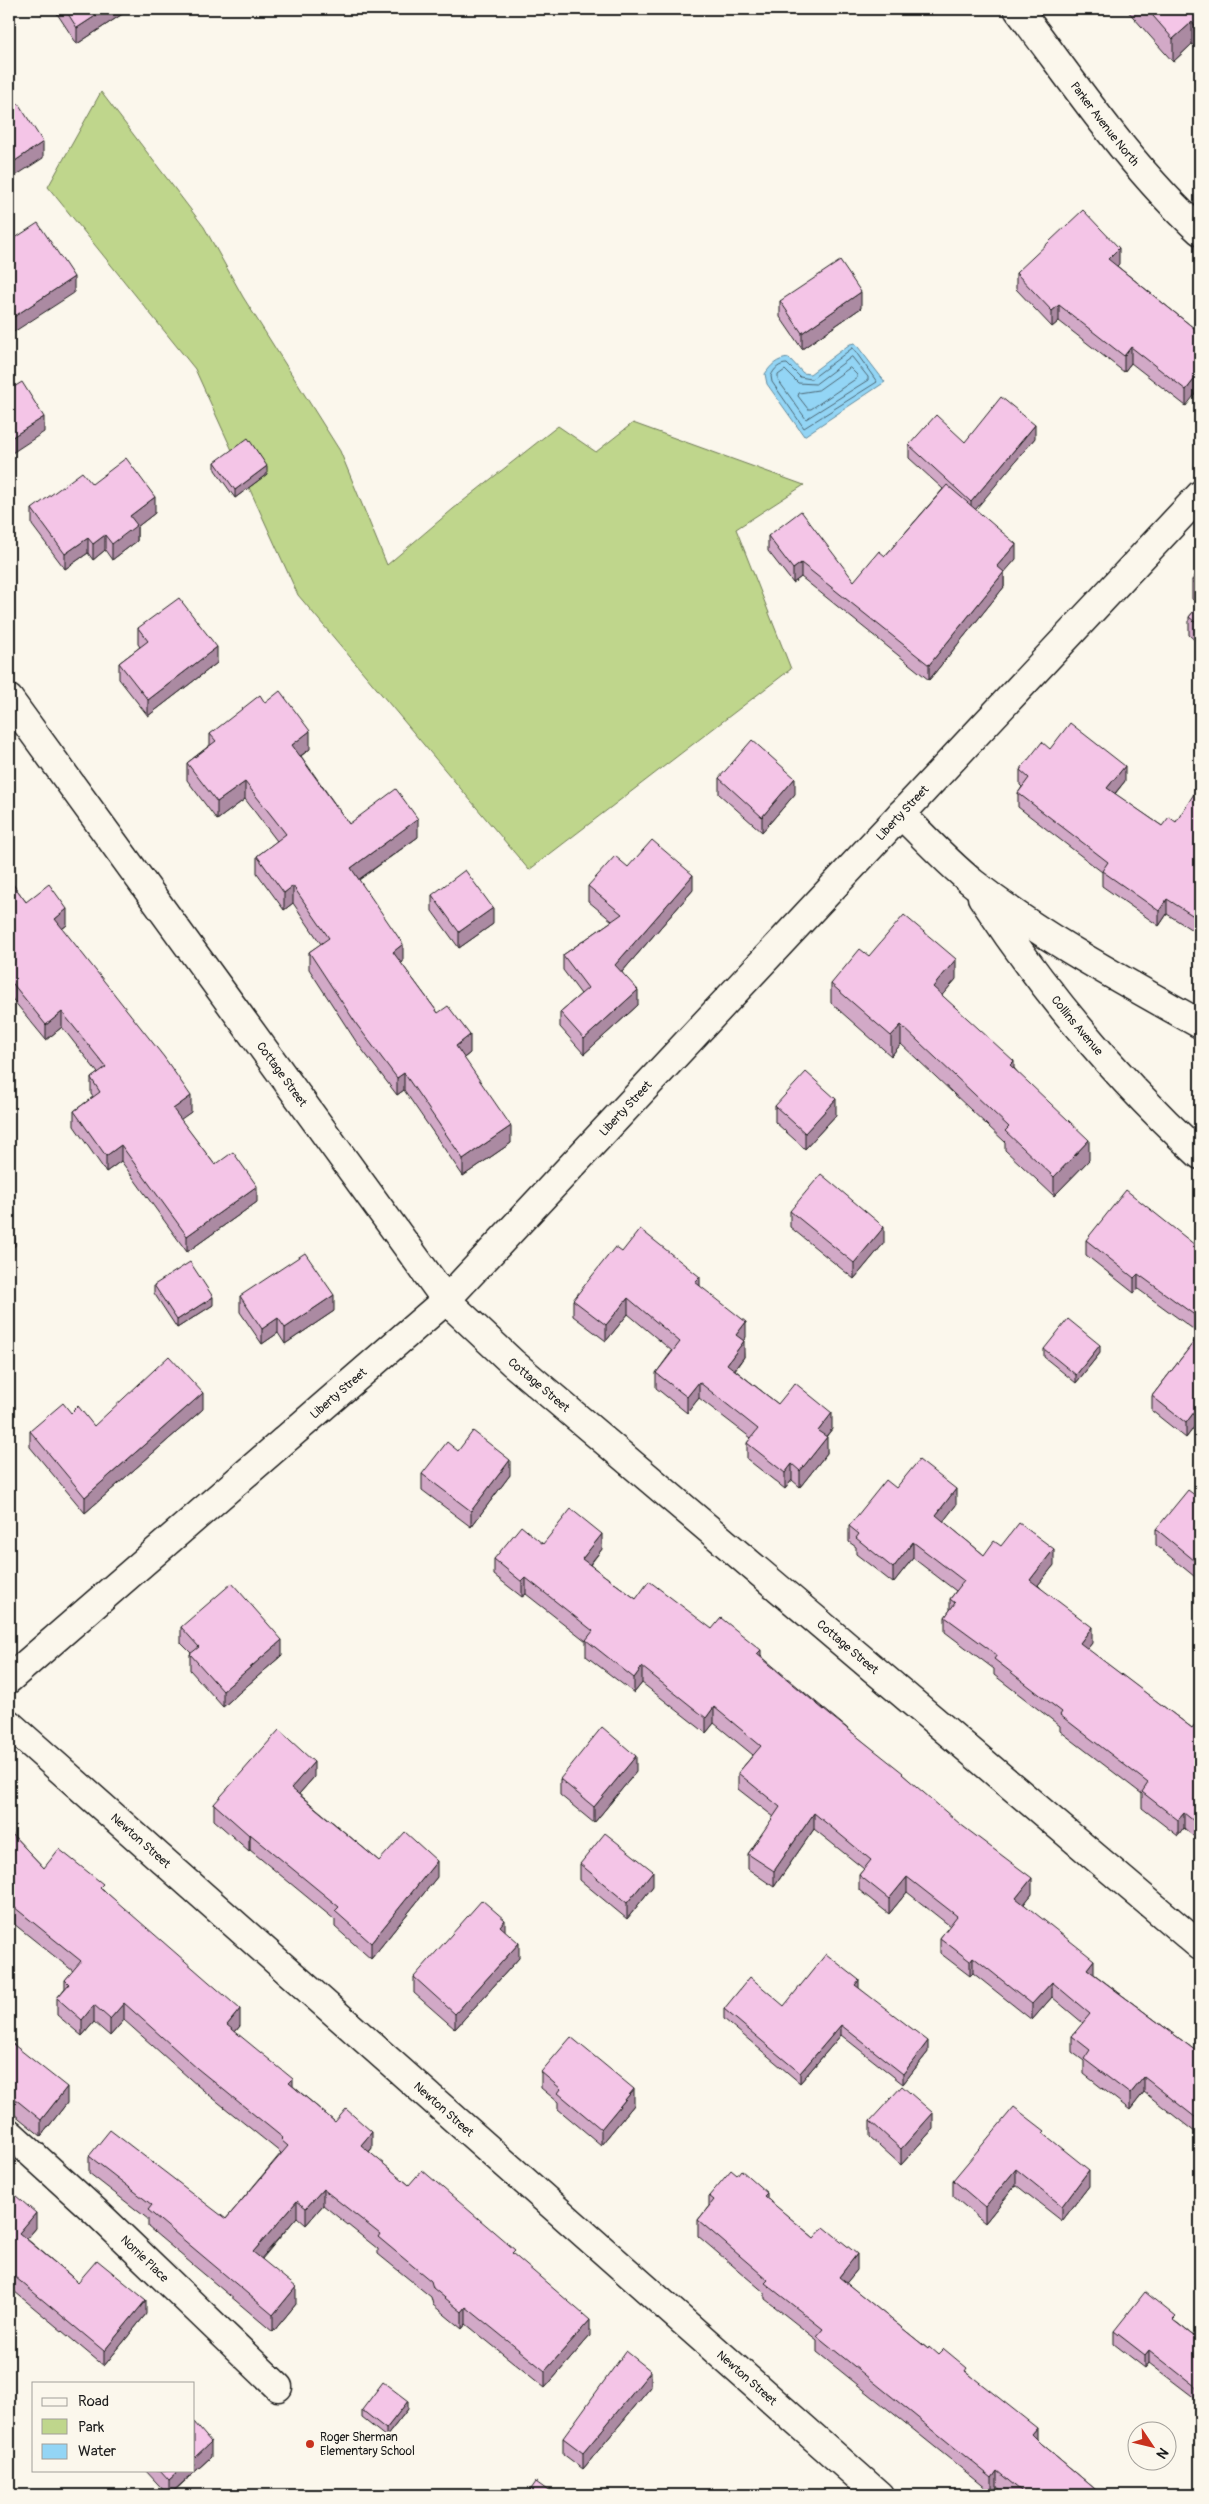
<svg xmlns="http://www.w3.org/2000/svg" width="1209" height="2504" viewBox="0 0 1209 2504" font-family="Pangolin,sans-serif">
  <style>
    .green { fill: #bfd68c; stroke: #6e7954 }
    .water { fill: #93d5f5; stroke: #638b9e }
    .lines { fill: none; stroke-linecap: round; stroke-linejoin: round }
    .shore { stroke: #4c6673; stroke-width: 1 }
    .street-casing { stroke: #1c1c1c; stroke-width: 31 }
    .secondary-casing { stroke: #1c1c1c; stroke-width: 31 }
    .street { stroke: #fbf7ec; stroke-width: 28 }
    .secondary { stroke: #fbf7ec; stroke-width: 28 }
    .wall { fill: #d2a9c7; stroke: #1c1c1c }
    .shaded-wall { fill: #ab8aa2; stroke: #1c1c1c }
    .building { fill: #f4c5e7; stroke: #1c1c1c }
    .poi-dot { fill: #c8321e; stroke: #fbf7ec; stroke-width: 2 }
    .labels { text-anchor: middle; stroke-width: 5; stroke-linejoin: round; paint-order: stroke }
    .street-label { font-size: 12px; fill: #1c1c1c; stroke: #fbf7ec }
    .poi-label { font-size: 12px; fill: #1c1c1c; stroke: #fbf7ec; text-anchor: start }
  </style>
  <rect width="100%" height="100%" fill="#fbf7ec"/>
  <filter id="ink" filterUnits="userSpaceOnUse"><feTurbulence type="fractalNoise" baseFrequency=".02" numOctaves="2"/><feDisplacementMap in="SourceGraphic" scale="10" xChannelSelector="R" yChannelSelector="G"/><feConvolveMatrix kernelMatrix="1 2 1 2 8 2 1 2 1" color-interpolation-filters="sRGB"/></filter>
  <g filter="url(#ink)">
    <polygon class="green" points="101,92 204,227 243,297 340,451 387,565 453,509 558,426 596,452 633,423 804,485 736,529 791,669 529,870 298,595 195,369 48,187"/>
    <path class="water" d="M855 343 885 382 804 436 767 384 765 374C771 365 777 359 789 358L803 373 810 374 850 344Z"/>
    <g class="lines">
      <g class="shore">
        <path d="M853 348 877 382 804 428 772 382 771 376C774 369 779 364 787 364L800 377 811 379Z"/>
        <polygon points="852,357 868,377 868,380 806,419 778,380 778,375 785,370 798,383 815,384"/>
        <polygon points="850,368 857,375 857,378 811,409 808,409 798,396 799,393 818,390"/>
      </g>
      <defs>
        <g id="street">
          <path id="s1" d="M9 699 446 1300 513 1363 1200 1946"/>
          <path d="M901 814C924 837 947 862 973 883 1043 938 1122 980 1200 1024"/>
          <path id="s2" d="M982 897C1045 993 1116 1078 1200 1155"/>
          <path id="s3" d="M9 1724 879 2495"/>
          <path id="s4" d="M9 2133 96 2212 278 2387"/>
        </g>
        <g id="secondary">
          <path id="s5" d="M1018 9C1075 84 1130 167 1200 231"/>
          <path id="s6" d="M9 1679 446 1300 1200 495"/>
        </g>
      </defs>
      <use href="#street" class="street-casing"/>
      <use href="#secondary" class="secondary-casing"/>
      <use href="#street" class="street"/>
      <use href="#secondary" class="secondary"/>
    </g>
    <g class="wall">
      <polygon points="54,9 130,9 77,44"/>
      <polygon points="1126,9 1200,9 1200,53 1192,44 1173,62"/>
      <polygon points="1119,264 1117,266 1200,333 1186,406 1131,363 1124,372 1059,321 1052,327 1016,289 1016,273"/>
      <polygon points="780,301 861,308 802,349 780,317"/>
      <polygon points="1035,438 975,509 1016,559 1004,572 1004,587 929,680 801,577 793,583 768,551 768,536 854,581 885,556 943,489 909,458 909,445"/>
      <polygon points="215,462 267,474 235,498 215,470"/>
      <polygon points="92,484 155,513 137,527 137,541 112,560 105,550 93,560 88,553 65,569 32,525 32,509"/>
      <polygon points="1200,570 1200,645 1189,635 1189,617 1199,605 1192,599 1192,580"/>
      <polygon points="138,628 217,663 148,716 119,679 119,663 140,647 138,644"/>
      <polygon points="265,703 310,749 301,756 349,824 418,837 359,880 403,962 401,963 438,1013 470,1053 464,1058 511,1143 463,1176 404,1090 397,1095 357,1043 309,969 309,952 321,944 293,903 284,910 257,873 257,856 277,841 245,799 217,820 187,780 187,763 210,745 210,734"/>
      <polygon points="1050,749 1125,781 1115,794 1162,826 1176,822 1200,787 1200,935 1167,914 1159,926 1102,886 1102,872 1018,807 1018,793 1022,787 1020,785 1020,770"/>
      <polygon points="719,778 795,794 762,832 719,794"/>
      <polygon points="628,867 693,890 622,972 638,1005 584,1054 560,1027 560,1012 581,994 563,970 563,955 612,921 588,901 588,886"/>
      <polygon points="9,879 26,902 67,925 62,929 191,1112 180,1119 215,1165 257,1202 187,1252 121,1161 106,1172 74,1126 74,1111 93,1097 91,1094 91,1078 98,1073 62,1027 46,1040 9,995"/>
      <polygon points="432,895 493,924 459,948 432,911"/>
      <polygon points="869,956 956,979 942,995 1014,1068 1089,1160 1054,1196 1005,1150 1005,1142 901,1044 891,1056 831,1003 831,984"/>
      <polygon points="775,1106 836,1115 805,1149 775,1122"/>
      <polygon points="790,1211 884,1243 854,1279 790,1227"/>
      <polygon points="1086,1240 1200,1249 1200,1419 1186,1438 1152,1411 1152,1396 1200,1334 1138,1289 1134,1293 1086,1255"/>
      <polygon points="622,1252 700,1286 746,1337 743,1341 744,1357 735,1370 778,1404 832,1429 826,1437 827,1453 800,1487 792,1480 785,1489 747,1459 747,1443 751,1438 699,1398 687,1413 656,1388 656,1373 672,1351 628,1314 606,1341 573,1316 573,1300"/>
      <polygon points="154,1285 213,1305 177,1328 154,1293"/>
      <polygon points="240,1296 334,1311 285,1344 278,1333 262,1344 240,1312"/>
      <polygon points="1044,1349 1100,1353 1076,1383 1044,1357"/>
      <polygon points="203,1409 85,1513 30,1447 30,1431 71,1413 94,1426"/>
      <polygon points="458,1451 510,1475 471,1527 422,1490 422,1474"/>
      <polygon points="896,1488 956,1505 943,1521 984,1555 1001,1546 1054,1565 1038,1585 1092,1643 1087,1649 1192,1728 1200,1722 1200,1842 1184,1828 1178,1836 1142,1808 1142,1794 1060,1731 1060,1726 994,1675 994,1669 945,1632 945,1617 950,1610 950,1599 956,1591 913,1558 893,1583 856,1554 856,1547 849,1542 849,1526"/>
      <polygon points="1200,1499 1200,1581 1156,1545 1156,1529"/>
      <polygon points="543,1544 602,1549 590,1565 636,1599 712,1629 761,1656 903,1775 1032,1894 1024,1904 1094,1974 1200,2054 1200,2136 1144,2092 1130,2110 1084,2074 1084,2061 1072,2052 1072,2036 1083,2023 1052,1997 1032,2020 973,1973 970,1976 940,1953 940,1938 950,1926 907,1892 889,1914 859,1890 859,1875 864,1869 814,1829 774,1887 748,1869 748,1854 774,1817 738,1789 738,1773 753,1755 714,1723 706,1733 642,1683 634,1693 586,1656 586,1641 526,1594 522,1597 494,1575 494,1559"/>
      <polygon points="181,1627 282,1655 223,1707 190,1670 190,1654 191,1653 181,1643"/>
      <polygon points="636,1772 594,1823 560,1795 560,1779"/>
      <polygon points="314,1777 299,1794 379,1861 437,1877 371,1959 335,1927 335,1920 250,1850 249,1851 214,1820 214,1804"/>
      <polygon points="9,1831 44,1868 103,1889 240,2026 235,2032 293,2086 335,2122 372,2148 369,2152 409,2185 515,2256 590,2336 545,2388 466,2324 462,2329 433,2305 431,2297 378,2254 378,2249 323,2205 306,2225 297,2217 262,2259 296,2304 273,2332 148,2227 148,2219 89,2173 89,2156 226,2219 281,2153 198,2086 124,2020 110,2036 94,2022 82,2036 57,2015 57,1998 65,1988 65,1980 73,1971 9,1920"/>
      <polygon points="580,1864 653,1886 627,1919 580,1880"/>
      <polygon points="505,1931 519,1958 455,2029 414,1993 414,1977"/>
      <polygon points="859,1988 928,2052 903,2084 841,2035 800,2083 724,2019 724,2009 784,2006"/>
      <polygon points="9,2041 67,2103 41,2136 9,2110"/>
      <polygon points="541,2072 634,2105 601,2145 558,2109 558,2102 541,2088"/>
      <polygon points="870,2121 933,2129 901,2165 870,2137"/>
      <polygon points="1045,2134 1089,2186 1062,2221 1016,2185 985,2223 953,2196 953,2180"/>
      <polygon points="9,2190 36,2228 27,2239 78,2282 146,2314 104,2366 9,2287"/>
      <polygon points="709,2196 767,2199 814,2238 857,2270 846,2283 928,2349 967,2372 1042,2444 1102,2495 1007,2495 997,2487 992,2493 817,2352 817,2340 765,2299 765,2293 698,2236 698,2220 709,2206"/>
      <polygon points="1176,2322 1200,2341 1200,2402 1149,2363 1145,2368 1114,2344 1114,2331"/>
      <polygon points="651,2387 583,2469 563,2454 563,2438"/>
      <polygon points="408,2409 386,2437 362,2418 362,2410"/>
      <polygon points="211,2457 170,2495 168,2495 145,2470 194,2470"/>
    </g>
    <g class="shaded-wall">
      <polygon points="106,9 130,9 77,44 77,28"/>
      <polygon points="1192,22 1192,44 1173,62 1173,39"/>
      <polygon points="43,142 43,158 9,180 9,165"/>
      <polygon points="1119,248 1119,264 1108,275 1108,259"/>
      <polygon points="74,277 74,293 9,335 9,320"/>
      <polygon points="861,292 861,308 802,349 802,333"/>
      <polygon points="1059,305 1059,321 1052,327 1052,311"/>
      <polygon points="1131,347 1131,363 1124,372 1124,356"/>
      <polygon points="1200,372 1200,388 1186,406 1186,390"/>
      <polygon points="44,417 44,432 9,455 9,439"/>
      <polygon points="1035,425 1035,438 971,515 971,502"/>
      <polygon points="267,466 267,474 235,498 235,490"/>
      <polygon points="155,497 155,513 137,527 137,541 112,560 112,544 130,516"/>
      <polygon points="105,535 105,550 93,560 93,544"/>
      <polygon points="88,538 88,553 65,569 65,554"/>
      <polygon points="1016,544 1016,559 997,581 997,566"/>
      <polygon points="801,563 801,577 793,583 793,569"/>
      <polygon points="1004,572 1004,587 929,680 929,665"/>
      <polygon points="217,647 217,663 148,716 148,700"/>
      <polygon points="310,731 310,749 292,762 292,745"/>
      <polygon points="1125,766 1125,781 1107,803 1107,788"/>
      <polygon points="795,778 795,794 762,832 762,817"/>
      <polygon points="245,782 245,799 217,820 217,802"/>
      <polygon points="418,819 418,837 351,885 351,868"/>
      <polygon points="693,875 693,890 615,980 615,965"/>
      <polygon points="293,886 293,903 284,910 284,893"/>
      <polygon points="1167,899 1167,914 1159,926 1159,911"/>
      <polygon points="493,908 493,924 459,948 459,932"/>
      <polygon points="67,909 67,925 55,934 55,919"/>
      <polygon points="403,944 403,962 393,969 393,952"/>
      <polygon points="956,959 956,979 933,1006 933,987"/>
      <polygon points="638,990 638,1005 584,1054 584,1039"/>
      <polygon points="62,1012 62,1027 46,1040 46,1025"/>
      <polygon points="901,1025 901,1044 891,1056 891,1036"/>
      <polygon points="470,1035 470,1053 456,1064 456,1046"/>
      <polygon points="1014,1061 1014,1080 1010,1065"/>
      <polygon points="404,1073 404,1090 397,1095 397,1078"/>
      <polygon points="191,1096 191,1112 173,1125 173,1109"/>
      <polygon points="836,1099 836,1115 805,1149 805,1133"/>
      <polygon points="511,1126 511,1143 463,1176 463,1159"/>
      <polygon points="1089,1140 1089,1160 1054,1196 1054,1177"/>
      <polygon points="121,1145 121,1161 106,1172 106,1156"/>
      <polygon points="257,1186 257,1202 187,1252 187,1236"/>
      <polygon points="884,1227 884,1243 854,1279 854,1263"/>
      <polygon points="15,1238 15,1246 9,1251 9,1242"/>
      <polygon points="1138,1274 1138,1289 1134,1293 1134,1278"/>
      <polygon points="700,1277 700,1292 695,1282"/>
      <polygon points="334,1295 334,1311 285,1344 285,1328"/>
      <polygon points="213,1297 213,1305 177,1328 177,1320"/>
      <polygon points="628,1298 628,1314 606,1341 606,1325"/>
      <polygon points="278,1318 278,1333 262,1344 262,1329"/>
      <polygon points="746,1322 746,1337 736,1351 736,1335"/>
      <polygon points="744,1341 744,1357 727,1379 727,1364"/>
      <polygon points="1100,1345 1100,1353 1076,1383 1076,1375"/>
      <polygon points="699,1382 699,1398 687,1413 687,1397"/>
      <polygon points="203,1393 203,1409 85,1513 85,1497"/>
      <polygon points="1200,1404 1200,1419 1186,1438 1186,1423"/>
      <polygon points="832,1413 832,1429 818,1446 818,1431"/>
      <polygon points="827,1437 827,1453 800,1487 800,1471"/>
      <polygon points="510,1460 510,1475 471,1527 471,1511"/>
      <polygon points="792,1464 792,1480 785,1489 785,1473"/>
      <polygon points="956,1489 956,1505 936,1531 936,1515"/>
      <polygon points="602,1534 602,1549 582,1574 582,1559"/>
      <polygon points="913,1542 913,1558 893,1583 893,1568"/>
      <polygon points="1054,1549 1054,1565 1030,1595 1030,1580"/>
      <polygon points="526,1578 526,1594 522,1597 522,1582"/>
      <polygon points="1092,1627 1092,1643 1080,1658 1080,1643"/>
      <polygon points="282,1640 282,1655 223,1707 223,1691"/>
      <polygon points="761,1650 761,1665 757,1654"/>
      <polygon points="642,1667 642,1683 634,1693 634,1678"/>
      <polygon points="714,1707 714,1723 706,1733 706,1718"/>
      <polygon points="636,1756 636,1772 594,1823 594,1807"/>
      <polygon points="314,1762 314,1777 291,1803 291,1788"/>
      <polygon points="814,1813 814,1829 774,1887 774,1871"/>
      <polygon points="1184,1813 1184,1828 1178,1836 1178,1820"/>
      <polygon points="250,1834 250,1850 249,1851 249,1835"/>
      <polygon points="437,1861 437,1877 371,1959 371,1943"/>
      <polygon points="653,1871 653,1886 627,1919 627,1903"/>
      <polygon points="907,1877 907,1892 889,1914 889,1899"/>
      <polygon points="1032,1878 1032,1894 1016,1914 1016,1898"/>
      <polygon points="505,1920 505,1936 500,1926"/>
      <polygon points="519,1943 519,1958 455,2029 455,2014"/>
      <polygon points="973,1957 973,1973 970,1976 970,1961"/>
      <polygon points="1094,1960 1094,1975 1087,1969"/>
      <polygon points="859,1980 859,1990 855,1985"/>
      <polygon points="1052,1982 1052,1997 1032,2020 1032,2004"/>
      <polygon points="124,2003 124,2020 110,2036 110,2019"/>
      <polygon points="94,2005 94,2022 82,2036 82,2020"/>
      <polygon points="240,2009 240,2026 227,2041 227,2025"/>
      <polygon points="841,2025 841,2035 800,2083 800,2073"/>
      <polygon points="928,2041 928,2052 903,2084 903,2074"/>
      <polygon points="1144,2077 1144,2092 1130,2110 1130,2094"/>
      <polygon points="293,2079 293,2096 289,2083"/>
      <polygon points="67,2087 67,2103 41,2136 41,2120"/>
      <polygon points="634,2089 634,2105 601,2145 601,2129"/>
      <polygon points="933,2113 933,2129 901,2165 901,2149"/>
      <polygon points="372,2132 372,2148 361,2161 361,2145"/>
      <polygon points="1016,2169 1016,2185 985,2223 985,2207"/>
      <polygon points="1089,2170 1089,2186 1062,2221 1062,2206"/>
      <polygon points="323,2189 323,2205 306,2225 306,2208"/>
      <polygon points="767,2193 767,2208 764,2196"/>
      <polygon points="297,2201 297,2217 253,2268 253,2252"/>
      <polygon points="36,2213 36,2228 19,2248 19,2233"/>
      <polygon points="857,2254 857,2270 839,2292 839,2277"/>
      <polygon points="296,2287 296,2304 273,2332 273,2315"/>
      <polygon points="146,2300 146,2314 104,2366 104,2351"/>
      <polygon points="466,2307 466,2324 462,2329 462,2312"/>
      <polygon points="590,2320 590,2336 545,2388 545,2371"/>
      <polygon points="1149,2350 1149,2363 1145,2368 1145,2355"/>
      <polygon points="651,2371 651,2387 583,2469 583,2453"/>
      <polygon points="408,2401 408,2409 386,2437 386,2429"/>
      <polygon points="1037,2428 1037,2444 1032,2434"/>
      <polygon points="211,2442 211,2457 169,2495 169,2480 180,2470 194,2470 194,2458"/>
      <polygon points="997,2471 997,2487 992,2493 992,2478"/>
    </g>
    <g class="building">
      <polygon points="65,9 106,9 77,28"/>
      <polygon points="1147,9 1200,9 1200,31 1192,22 1173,39"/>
      <polygon points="18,103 43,142 9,165 9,108"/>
      <polygon points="1083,210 1119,248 1108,259 1200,333 1200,372 1186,390 1131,347 1124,356 1059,305 1052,311 1016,273"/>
      <polygon points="38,223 74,277 9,320 9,242"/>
      <polygon points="840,261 861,292 802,333 780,301"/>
      <polygon points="22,382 44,417 9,439 9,390"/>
      <polygon points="1001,397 1035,425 971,502 909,445 936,415 965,442"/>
      <polygon points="248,438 267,466 235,490 215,462"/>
      <polygon points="126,458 155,497 130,516 137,525 112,544 105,535 93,544 88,538 65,554 32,509 82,472 92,484"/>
      <polygon points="947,485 1016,544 997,566 1004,572 929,665 801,563 793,569 768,536 801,511 854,581 879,551 885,556"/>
      <polygon points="1200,570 1200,588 1192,580"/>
      <polygon points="179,598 217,647 148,700 119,663 148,641 138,628"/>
      <polygon points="1200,604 1200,626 1189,617"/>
      <polygon points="280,691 310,731 292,745 349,824 396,789 418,819 351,868 403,944 393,952 438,1013 448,1006 470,1035 456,1046 511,1126 463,1159 404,1073 397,1078 357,1025 309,952 329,938 293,886 284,893 257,856 286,834 245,782 217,802 187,763 216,741 210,734 260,695 265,703"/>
      <polygon points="1070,723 1125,766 1107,788 1162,826 1169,817 1176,822 1199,786 1200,787 1200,920 1167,899 1159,911 1102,871 1108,862 1018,793 1029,778 1020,770 1042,742 1050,749"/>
      <polygon points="752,740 795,778 762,817 719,778"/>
      <polygon points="652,840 693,875 615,965 638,990 584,1039 560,1012 588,988 563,955 622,914 588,886 615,856 628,867"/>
      <polygon points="465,870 493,908 459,932 432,895"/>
      <polygon points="9,879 26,902 49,884 67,909 55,919 164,1057 191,1096 173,1109 215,1165 233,1152 257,1186 187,1236 121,1145 106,1156 74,1111 100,1092 91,1078 106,1067 62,1012 46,1025 9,979"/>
      <polygon points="904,915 956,959 933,987 1014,1061 1010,1065 1089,1140 1054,1177 1005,1131 1009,1127 901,1025 891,1036 831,984 860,949 869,956"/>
      <polygon points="806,1072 836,1099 805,1133 775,1106"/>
      <polygon points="821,1174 884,1227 854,1263 790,1211"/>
      <polygon points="1126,1190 1200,1249 1200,1319 1138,1274 1134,1278 1086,1240"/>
      <polygon points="9,1229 15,1238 9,1242"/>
      <polygon points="640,1229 700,1277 695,1282 746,1322 736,1335 744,1341 727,1364 778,1404 795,1383 832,1413 818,1431 827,1437 800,1471 792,1464 785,1473 747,1443 758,1429 699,1382 687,1397 656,1373 680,1342 628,1298 606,1325 573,1300 615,1247 622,1252"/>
      <polygon points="305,1253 334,1295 285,1328 278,1318 262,1329 240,1296"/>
      <polygon points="190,1262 213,1297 177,1320 154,1285"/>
      <polygon points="1068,1319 1100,1345 1076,1375 1044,1349"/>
      <polygon points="1200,1334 1200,1404 1186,1423 1152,1396"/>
      <polygon points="169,1356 203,1393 85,1497 30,1431 63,1403 71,1413 78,1406 94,1426"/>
      <polygon points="473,1431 510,1460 471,1511 422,1474 447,1442 458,1451"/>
      <polygon points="919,1460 956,1489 936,1515 984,1555 994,1541 1001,1546 1019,1523 1054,1549 1030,1580 1092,1627 1080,1643 1192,1728 1198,1720 1200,1722 1200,1826 1184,1813 1178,1820 1142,1792 1148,1783 1060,1715 1062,1712 994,1659 997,1655 945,1617 955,1603 950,1599 964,1581 913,1542 893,1568 856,1538 859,1534 849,1526 886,1480 896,1488"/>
      <polygon points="1188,1490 1200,1499 1200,1565 1156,1529"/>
      <polygon points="571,1509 602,1534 582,1559 636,1599 649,1581 712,1629 721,1618 761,1650 757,1654 830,1715 903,1773 902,1774 960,1824 1032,1878 1016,1898 1094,1960 1087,1969 1200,2054 1200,2121 1144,2077 1130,2094 1084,2059 1090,2050 1072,2036 1090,2014 1052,1982 1032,2004 973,1957 970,1961 940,1938 957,1916 907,1877 889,1899 859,1875 871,1860 814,1813 774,1871 748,1854 780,1807 738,1773 761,1746 714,1707 706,1718 642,1667 634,1678 586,1640 593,1631 526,1578 522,1582 494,1559 521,1526 543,1544"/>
      <polygon points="232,1583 282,1640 223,1691 190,1654 199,1647 181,1627"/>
      <polygon points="602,1727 636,1756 594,1807 560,1779"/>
      <polygon points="279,1730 314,1762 291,1788 379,1861 405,1832 437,1861 371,1943 335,1911 339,1907 250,1834 249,1835 214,1804"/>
      <polygon points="9,1831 44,1868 59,1849 103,1884 100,1887 240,2009 227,2025 293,2079 289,2083 335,2122 346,2109 372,2132 361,2145 409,2185 422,2170 515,2250 512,2253 590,2320 545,2371 466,2307 462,2312 433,2288 431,2281 378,2237 380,2234 323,2189 306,2208 297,2201 253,2252 296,2287 273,2315 148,2210 152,2205 89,2156 110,2130 226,2219 288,2146 281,2140 283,2138 198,2069 124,2003 110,2019 94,2005 82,2020 57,1998 69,1984 65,1980 81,1961 9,1903"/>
      <polygon points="605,1833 653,1871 627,1903 580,1864"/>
      <polygon points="482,1900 505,1920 500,1926 519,1943 455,2014 414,1977"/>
      <polygon points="826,1954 859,1980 855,1985 928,2041 903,2074 841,2025 800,2073 724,2009 750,1977 784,2006"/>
      <polygon points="571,2037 634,2089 601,2129 558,2093 561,2089 541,2072"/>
      <polygon points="9,2041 67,2087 41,2120 9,2094 9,2090 10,2088 9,2087"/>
      <polygon points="902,2086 933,2113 901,2149 870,2121"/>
      <polygon points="1014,2107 1045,2131 1043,2133 1089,2170 1062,2206 1016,2169 985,2207 953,2180"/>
      <polygon points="731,2170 737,2175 741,2170 767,2193 764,2196 814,2238 824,2227 857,2254 839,2277 928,2349 929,2347 938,2355 944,2349 967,2368 965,2371 1037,2428 1032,2434 1042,2444 1102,2495 1026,2495 997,2471 992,2478 817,2336 823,2329 765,2283 768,2280 698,2220 714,2200 709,2196"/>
      <polygon points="9,2190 36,2213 19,2233 78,2282 97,2260 146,2300 104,2351 9,2272"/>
      <polygon points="1145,2292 1176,2317 1173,2320 1200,2341 1200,2390 1149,2350 1145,2355 1114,2331"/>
      <polygon points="626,2351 651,2371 583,2453 563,2438"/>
      <polygon points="383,2382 408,2401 386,2429 362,2410"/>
      <polygon points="194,2422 211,2442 194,2458"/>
      <polygon points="160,2470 180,2470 169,2480"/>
      <polygon points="536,2482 554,2495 527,2495"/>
      <polygon points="739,2489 747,2495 733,2495"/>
    </g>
  </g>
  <circle class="poi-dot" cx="310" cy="2444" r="5"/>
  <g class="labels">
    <g class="street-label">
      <text dy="4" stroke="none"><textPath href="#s5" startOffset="144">Parker Avenue North</textPath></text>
      <text dy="4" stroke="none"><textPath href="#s6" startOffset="1246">Liberty Street</textPath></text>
      <text dy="4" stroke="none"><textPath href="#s2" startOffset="160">Collins Avenue</textPath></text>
      <text dy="4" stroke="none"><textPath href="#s1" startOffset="464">Cottage Street</textPath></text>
      <text dy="4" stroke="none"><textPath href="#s6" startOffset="841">Liberty Street</textPath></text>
      <text dy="4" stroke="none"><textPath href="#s1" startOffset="869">Cottage Street</textPath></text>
      <text dy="4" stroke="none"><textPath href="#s6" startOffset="436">Liberty Street</textPath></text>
      <text dy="4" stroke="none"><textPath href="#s1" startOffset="1274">Cottage Street</textPath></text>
      <text dy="4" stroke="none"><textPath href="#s3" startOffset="176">Newton Street</textPath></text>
      <text dy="4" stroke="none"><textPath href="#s3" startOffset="581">Newton Street</textPath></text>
      <text dy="4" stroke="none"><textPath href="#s4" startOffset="185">Norrie Place</textPath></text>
      <text dy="4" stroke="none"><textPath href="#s3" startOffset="986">Newton Street</textPath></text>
    </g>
    <g class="poi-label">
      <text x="320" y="2441">Roger Sherman<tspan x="320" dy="14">Elementary School</tspan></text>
    </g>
  </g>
  <rect width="1209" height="2504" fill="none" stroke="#fbf7ec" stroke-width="30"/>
  <rect x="15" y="15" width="1179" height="2474" fill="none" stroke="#1c1c1c" stroke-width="2" filter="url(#ink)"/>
  <rect x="32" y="2382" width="162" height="90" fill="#fbf7ec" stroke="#a29f99"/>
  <rect x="42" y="2398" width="25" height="8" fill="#fbf7ec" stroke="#a29f99"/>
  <text x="78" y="2406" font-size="15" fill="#1c1c1c">Road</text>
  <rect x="42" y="2419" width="25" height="15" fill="#bfd68c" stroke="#a29f99"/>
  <text x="78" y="2432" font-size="15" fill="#1c1c1c">Park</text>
  <rect x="42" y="2444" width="25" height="15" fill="#93d5f5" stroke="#a29f99"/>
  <text x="78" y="2456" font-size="15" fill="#1c1c1c">Water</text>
  <g transform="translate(1152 2446) rotate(125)"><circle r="24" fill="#fbf7ec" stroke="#a29f99"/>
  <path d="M0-4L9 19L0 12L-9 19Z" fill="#c8321e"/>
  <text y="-8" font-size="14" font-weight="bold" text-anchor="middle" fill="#1c1c1c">N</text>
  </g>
</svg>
